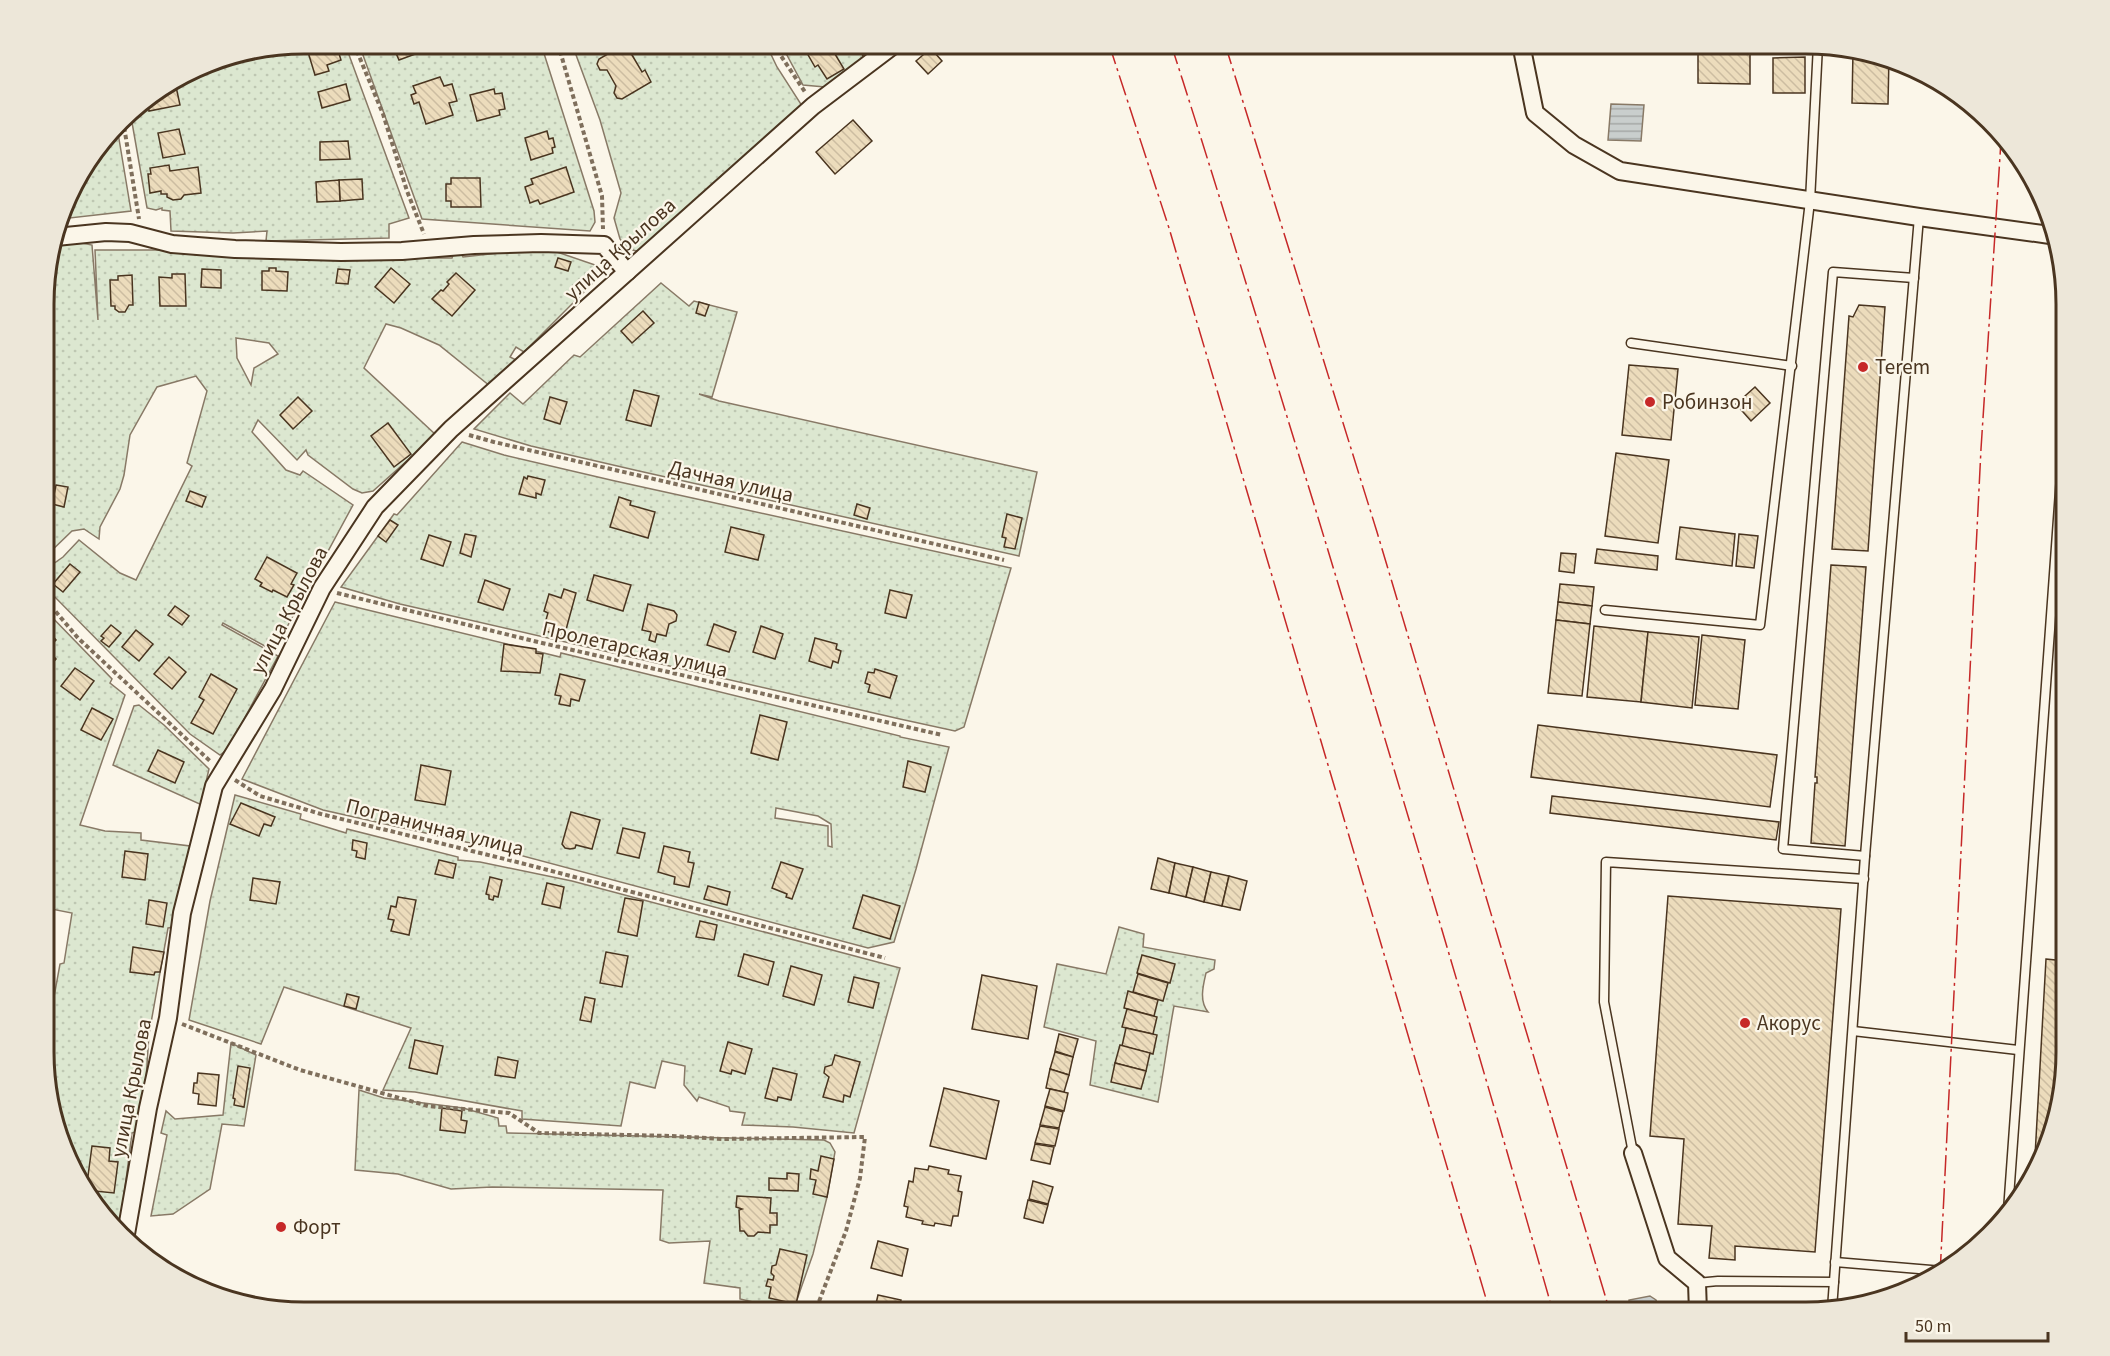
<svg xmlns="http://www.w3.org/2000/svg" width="2110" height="1356" viewBox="0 0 2110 1356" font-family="'Source Sans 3',sans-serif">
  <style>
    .garden { fill: url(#garden-dots); stroke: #887966; stroke-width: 1.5; fill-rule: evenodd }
    .water { fill: url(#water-rules); stroke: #887966; stroke-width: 1.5 }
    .building { fill: url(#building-back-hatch); stroke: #4a3520; stroke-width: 1.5 }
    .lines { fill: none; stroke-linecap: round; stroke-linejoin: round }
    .service-casing { stroke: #4a3520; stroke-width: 11 }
    .minor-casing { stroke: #4a3520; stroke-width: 20 }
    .path { stroke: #7f6f5c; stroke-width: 4; stroke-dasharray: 4.5 3; stroke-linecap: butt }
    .service { stroke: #fbf6e9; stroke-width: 8 }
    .minor { stroke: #fbf6e9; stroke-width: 16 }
    .power { stroke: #c62828; stroke-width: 1.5; stroke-dasharray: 21 4.5 3 4.5; stroke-linecap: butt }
    .poi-dot { fill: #c62828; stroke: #fbf6e9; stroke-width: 2 }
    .labels { text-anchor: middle; stroke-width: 4.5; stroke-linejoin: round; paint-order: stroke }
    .street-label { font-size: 21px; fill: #4a3520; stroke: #fbf6e9 }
    .poi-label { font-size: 21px; fill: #4a3520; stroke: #fbf6e9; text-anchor: start }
    .rim { fill: none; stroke: #4a3520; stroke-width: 3 }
  </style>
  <defs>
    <pattern id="garden-dots" width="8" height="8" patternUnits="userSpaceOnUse" patternTransform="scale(1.5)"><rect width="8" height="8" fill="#dce7d0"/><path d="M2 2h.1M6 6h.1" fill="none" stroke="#bec7b2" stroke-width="1.8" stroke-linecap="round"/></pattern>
    <pattern id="water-rules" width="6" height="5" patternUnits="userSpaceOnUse" patternTransform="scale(1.5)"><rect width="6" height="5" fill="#c9cecd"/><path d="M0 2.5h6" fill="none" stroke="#a5a8a6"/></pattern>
    <pattern id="building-back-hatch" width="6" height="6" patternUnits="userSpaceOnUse" patternTransform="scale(1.5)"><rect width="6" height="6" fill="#ecdcbc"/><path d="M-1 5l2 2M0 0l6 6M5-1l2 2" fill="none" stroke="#ccbda1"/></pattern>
  </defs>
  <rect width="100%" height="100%" fill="#fbf6e9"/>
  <g class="garden">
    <polygon points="304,44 345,44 409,218 389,224 389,238 266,241 267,231 233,233 171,231 170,211 162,210 162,208 156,210 147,208 130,111 204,63 234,57 236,63 280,48"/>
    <polygon points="359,44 541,44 594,211 595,222 590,231 422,219"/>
    <polygon points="572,44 766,44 777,67 806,112 641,252 628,249 620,239 614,218 621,193 600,120"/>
    <polygon points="781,44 875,44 878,48 825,87 803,85"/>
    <polygon points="117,127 131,211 61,219 70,188"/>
    <path d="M77 242 92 245 98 320 95 250H172L382 258H452L453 255H462L463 257 508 252 509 250 557 252 598 266 595 281 524 352 516 347 510 357 516 360 490 386 439 345 401 328 386 324 364 368 436 435 373 491 362 493 353 489 308 455 306 450 297 460 258 420 252 432 286 470 300 475 303 471 353 505 274 651 223 623 222 625 278 656 228 749 220 755 190 734 46 588V569L63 557 79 540 120 573 136 580 192 466 187 463 207 391 196 376 157 387 130 435 124 475 120 489 100 527 99 539 84 529 72 531 46 556V270L53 244ZM236 338 269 343 278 354 254 368 251 385 237 358Z"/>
    <polygon points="661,283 689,306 694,301 737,312 712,397 699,394 719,401 1037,472 1019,556 639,471 531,446 474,429 510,393 523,404 574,355 580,357"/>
    <polygon points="462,442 504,455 615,481 1011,568 964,727 955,731 900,719 400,604 341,587 394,514 397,515"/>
    <path d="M335 602 560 657 561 653 598 662 900 736V737L949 747 916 869 894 942 868 948 497 849 323 810 242 779ZM776 808 818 816 831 824 832 847 828 846V826L775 818Z"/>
    <polygon points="46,611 112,679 110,683 125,695 80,825 105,831 141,833 141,840 190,846 176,927 168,928 149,1034 145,1095 143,1094 135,1132 132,1133 120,1227 83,1188 84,1183 78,1182 46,1086 46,1007 52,1008 60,964 64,963 72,913 46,908"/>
    <polygon points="139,705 164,725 209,769 202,799 204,806 113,765 134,706"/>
    <polygon points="235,795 301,814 300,819 346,833 347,829 458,857 458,860 480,862 572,881 900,968 854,1133 793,1127 742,1125 745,1113 730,1111 729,1107 699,1097 697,1101 684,1085 685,1066 662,1061 655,1088 630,1082 621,1126 522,1119 522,1111 415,1092 383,1090 411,1028 284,987 261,1044 189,1020 210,901"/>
    <path d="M1119 927 1144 934 1143 947 1215 960 1214 969 1206 973C1203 986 1199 1001 1208 1012L1174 1006C1168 1038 1164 1070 1158 1102L1090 1085 1096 1041 1044 1027 1057 964 1106 974Z"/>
    <polygon points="231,1043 256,1055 244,1126 222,1124 210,1189 173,1214 151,1216 167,1135 161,1133 166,1111 175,1119 223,1115"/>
    <polygon points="359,1090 384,1098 463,1108 498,1118 499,1126 506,1126 507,1133 824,1140 830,1143 835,1152 827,1197 813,1254 793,1311 740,1299 740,1288 704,1283 710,1241 669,1243 660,1240 663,1190 492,1187 451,1189 398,1174 355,1170"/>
  </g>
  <g class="water">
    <polygon points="1611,104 1644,105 1641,141 1608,140"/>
    <polygon points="1650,1296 1656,1300 1660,1312 1630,1312 1629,1300"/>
  </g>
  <g class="building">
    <polygon points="336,44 341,60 327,65 329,71 315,75 308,52"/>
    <polygon points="392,44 416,44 418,53 399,60"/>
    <polygon points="625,44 629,44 634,54 632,55 642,72 645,70 651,82 622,99 617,98 614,93 616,86 607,70 600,70 597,64 599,59"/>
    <polygon points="807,44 829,44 844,69 827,79 818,65 815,67 803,46"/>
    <polygon points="861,44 872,44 875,47 864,57 856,47"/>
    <polygon points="927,44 942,61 928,74 916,61 923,55 920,51"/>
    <polygon points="1699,44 1751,44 1750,50 1698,48"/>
    <polygon points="1698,48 1750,50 1750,84 1698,83"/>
    <polygon points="1853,51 1889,57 1888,104 1852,103"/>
    <polygon points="1805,57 1805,93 1773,93 1773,58"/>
    <polygon points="440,77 444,86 452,84 457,101 449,103 453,115 426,124 419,102 414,104 411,95 416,93 413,86"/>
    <polygon points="175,82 180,105 149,111 147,99"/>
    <polygon points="346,84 350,100 322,108 318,92"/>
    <polygon points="494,89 495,94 502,93 505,109 499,110 500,115 477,121 470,95"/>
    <polygon points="853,120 872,141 835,174 816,152"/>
    <polygon points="179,129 185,154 163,158 158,133"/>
    <polygon points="547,131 549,139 553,138 555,147 552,148 553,153 531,160 525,138"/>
    <polygon points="348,141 350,159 320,160 320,142"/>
    <polygon points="169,165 170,171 198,167 201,193 184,195 181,199 173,200 167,197 167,194 161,194 161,191 150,193 148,174 151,174 150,168"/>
    <polygon points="566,167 574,192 540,204 538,200 530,203 525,187 533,184 531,179"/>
    <polygon points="451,178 480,178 481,207 451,207 451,201 446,201 446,184 451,184"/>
    <polygon points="362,179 363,199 340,201 339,180"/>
    <polygon points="339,180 340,201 317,202 316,182"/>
    <polygon points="76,181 78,192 69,194 70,188"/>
    <polygon points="558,258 571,262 568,271 555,267"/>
    <polygon points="269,268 276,268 276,271 288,272 287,291 262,290 262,271 269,271"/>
    <polygon points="391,268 410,284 394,303 375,287"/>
    <polygon points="202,269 221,270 221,288 201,287"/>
    <polygon points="338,269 350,270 348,284 336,283"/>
    <polygon points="456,273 475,290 452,316 432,299 441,290 443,291 449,284 447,282"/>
    <polygon points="172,274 185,274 186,306 160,306 159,277 172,278"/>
    <polygon points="132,275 133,305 129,305 125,312 119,312 115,309 115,306 111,306 110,280 118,280 118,276"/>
    <polygon points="46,278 50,278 47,310 46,310"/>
    <polygon points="699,302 709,305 705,316 696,313"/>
    <polygon points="1859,305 1885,307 1868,551 1832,549 1849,316 1853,317"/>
    <polygon points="643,311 654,323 632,343 621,331"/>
    <polygon points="1629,365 1678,369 1671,440 1622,435"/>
    <polygon points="1755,387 1770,403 1751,421 1736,404"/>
    <polygon points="634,390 659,396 651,426 626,420"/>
    <polygon points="298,397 312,411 293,429 280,415"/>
    <polygon points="550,397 567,402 560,424 544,419"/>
    <polygon points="388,423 411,454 394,467 371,436"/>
    <polygon points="1616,453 1669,460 1658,543 1605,536"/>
    <polygon points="528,476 545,480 541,495 536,493 536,498 519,494 524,477 527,479"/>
    <polygon points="56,485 68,487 64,507 52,504"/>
    <polygon points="190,491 206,497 202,507 186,501"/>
    <polygon points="619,497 631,501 630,505 655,512 648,538 610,527"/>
    <polygon points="857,504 870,508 867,519 854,515"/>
    <polygon points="1007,514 1022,518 1015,549 1004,547 1006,538 1002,537"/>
    <polygon points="390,520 398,525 386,542 378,536"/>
    <polygon points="731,527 764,535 758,560 725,552"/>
    <polygon points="1680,527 1735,534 1732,566 1676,559"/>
    <polygon points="465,534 476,536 471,557 460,553"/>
    <polygon points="1739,534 1758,536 1754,568 1736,566"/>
    <polygon points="429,535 451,542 443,566 421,559"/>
    <polygon points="1597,549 1658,556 1657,570 1595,563"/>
    <polygon points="1561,553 1576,554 1574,573 1559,571"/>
    <polygon points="267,557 297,573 291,584 294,585 287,597 273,590 272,592 260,586 262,583 255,579"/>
    <polygon points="70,564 80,572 63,592 53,584"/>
    <polygon points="1831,565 1866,567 1845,846 1811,843 1815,783 1817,783 1817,777 1815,777"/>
    <polygon points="594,575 631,585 623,611 587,600"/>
    <polygon points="485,580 510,589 503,610 478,602"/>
    <polygon points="1560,584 1594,587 1592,606 1558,602"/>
    <polygon points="564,589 576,593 564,637 543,630 548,613 544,611 549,594 561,598"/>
    <polygon points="890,590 912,595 906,618 885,613"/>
    <polygon points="1558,602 1592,606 1590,624 1556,620"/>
    <polygon points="648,604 674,611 677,615 676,621 669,624 666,636 657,634 655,642 649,640 651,632 642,630"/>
    <polygon points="175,606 189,616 182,625 168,615"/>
    <polygon points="1556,620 1590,624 1582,696 1548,693"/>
    <polygon points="714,624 736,632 729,652 707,645"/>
    <polygon points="111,625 121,633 109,647 101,641 104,638 101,636"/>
    <polygon points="761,626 783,634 775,659 753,652"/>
    <polygon points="1594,626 1648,632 1641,702 1587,697"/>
    <polygon points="46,628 56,640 47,649 56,659 46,670"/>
    <polygon points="136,630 153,644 139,661 122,647"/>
    <polygon points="1648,632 1699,637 1692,708 1641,702"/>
    <polygon points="1702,635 1745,640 1738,709 1695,705"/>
    <polygon points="815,638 837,644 836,649 841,651 838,663 833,661 831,668 809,661"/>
    <polygon points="504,644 536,649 536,653 543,654 540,673 501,671"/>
    <polygon points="169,657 186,672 172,689 154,674"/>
    <polygon points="75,668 94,681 80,700 61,686"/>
    <polygon points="875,669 897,676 890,698 868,692 870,685 865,683 868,672 874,673"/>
    <polygon points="211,674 237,689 213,734 191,723 204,700 199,697"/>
    <polygon points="560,674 585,680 579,701 571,699 570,706 559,704 561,696 555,695"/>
    <polygon points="92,708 113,719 101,740 81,730"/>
    <polygon points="760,715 787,722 778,760 751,753"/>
    <polygon points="1538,725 1777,755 1770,807 1531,777"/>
    <polygon points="158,750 184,762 175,783 148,771"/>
    <polygon points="908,761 931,767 925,792 903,787"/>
    <polygon points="421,765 451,771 445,805 415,800"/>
    <polygon points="2066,779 2066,941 2057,941"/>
    <polygon points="1552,796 1779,822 1776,840 1550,813"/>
    <polygon points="241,803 275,817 271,826 264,824 259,836 230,824"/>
    <polygon points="571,812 600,820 592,849 576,845 575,848 570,849 565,848 562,844"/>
    <polygon points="623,828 645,833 639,858 617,853"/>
    <polygon points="353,840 367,843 365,859 356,857 357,851 352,850"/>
    <polygon points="664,846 690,852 688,862 694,863 689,887 674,884 675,877 658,872"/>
    <polygon points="125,851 148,854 145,880 122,877"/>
    <polygon points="1158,858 1175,863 1169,893 1151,889"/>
    <polygon points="439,860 456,864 453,878 435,874"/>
    <polygon points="781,862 803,869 792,899 786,897 787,894 772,888"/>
    <polygon points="1175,863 1193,867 1186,897 1169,893"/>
    <polygon points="1193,867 1211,872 1204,902 1186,897"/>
    <polygon points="1211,872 1229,876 1222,906 1204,902"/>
    <polygon points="1229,876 1247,881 1240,910 1222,906"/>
    <polygon points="490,877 502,880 498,897 494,896 493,900 489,899 489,895 486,894"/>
    <polygon points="253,878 280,882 276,904 250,900"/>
    <polygon points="547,883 564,887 560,908 542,904"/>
    <polygon points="708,886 730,892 727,905 704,899"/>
    <polygon points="863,895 900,906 890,939 853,928"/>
    <polygon points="1668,896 1841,909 1815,1252 1735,1246 1735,1260 1709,1258 1712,1226 1678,1224 1684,1139 1650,1136"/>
    <polygon points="398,897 416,900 409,935 391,931 394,920 388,919 391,906 396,907"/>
    <polygon points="625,898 643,901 637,936 618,932"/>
    <polygon points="149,900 167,903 163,927 146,924"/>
    <polygon points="46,921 51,922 46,936"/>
    <polygon points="700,921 717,925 714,940 696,937"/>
    <polygon points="133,947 164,952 160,972 155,972 154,975 130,972"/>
    <polygon points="606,952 628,956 622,987 600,983"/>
    <polygon points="744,954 774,962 768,985 738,976"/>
    <polygon points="1142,955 1175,964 1170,983 1137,973"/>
    <polygon points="2046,959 2065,961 2055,1124 2053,1136 2034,1174"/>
    <polygon points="791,966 822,975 814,1005 783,996"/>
    <polygon points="1138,974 1168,983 1163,1001 1133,992"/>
    <polygon points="982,975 1037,986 1028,1039 972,1029"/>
    <polygon points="854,977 879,983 873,1008 848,1002"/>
    <polygon points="1128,991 1158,1000 1154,1016 1124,1008"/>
    <polygon points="347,994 359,997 356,1009 344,1006"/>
    <polygon points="585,997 595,999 591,1022 580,1020"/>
    <polygon points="1127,1009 1157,1017 1153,1034 1122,1027"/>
    <polygon points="1126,1028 1157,1035 1153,1054 1122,1046"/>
    <polygon points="1059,1034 1078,1039 1073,1057 1055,1051"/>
    <polygon points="415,1040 443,1046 437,1074 409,1068"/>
    <polygon points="728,1042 752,1049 745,1074 732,1070 731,1074 720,1071"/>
    <polygon points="1120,1045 1150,1053 1146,1071 1115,1063"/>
    <polygon points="1055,1052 1073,1057 1069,1075 1050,1069"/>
    <polygon points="835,1055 860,1062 850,1097 844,1095 843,1102 823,1097 829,1077 824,1073 825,1067 832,1065"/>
    <polygon points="498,1057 518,1061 515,1078 495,1075"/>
    <polygon points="1115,1063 1146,1071 1141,1089 1111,1082"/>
    <polygon points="238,1066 250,1068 244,1107 234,1105 235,1099 233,1098"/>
    <polygon points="773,1068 797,1074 791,1100 778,1097 777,1101 765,1098"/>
    <polygon points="1050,1069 1069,1075 1064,1092 1046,1088"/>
    <polygon points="198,1073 219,1075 216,1106 198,1104 199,1094 193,1093 194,1083 197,1083"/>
    <polygon points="944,1088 999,1101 986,1159 930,1146"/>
    <polygon points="1050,1089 1068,1093 1064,1111 1045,1106"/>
    <polygon points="1045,1107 1063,1112 1059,1128 1040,1125"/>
    <polygon points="442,1108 462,1111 461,1120 467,1121 465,1133 440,1130"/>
    <polygon points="1040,1126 1059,1129 1055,1146 1035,1143"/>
    <polygon points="1035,1144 1054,1147 1050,1164 1031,1160"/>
    <polygon points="92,1146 110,1148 109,1161 118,1162 114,1193 95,1191 95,1200 86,1191"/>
    <polygon points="821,1156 834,1159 827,1197 813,1194 816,1180 810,1179 811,1169 818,1171"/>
    <polygon points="929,1166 949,1170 948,1174 961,1176 958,1191 962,1192 958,1216 953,1216 951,1226 935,1223 934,1226 922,1224 923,1221 906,1217 908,1207 904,1206 909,1181 913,1182 915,1168 928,1170"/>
    <polygon points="787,1173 799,1174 798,1191 769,1190 769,1178 787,1179"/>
    <polygon points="1033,1181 1053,1187 1048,1204 1029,1199"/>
    <polygon points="737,1196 771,1198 770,1213 777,1213 777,1225 770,1225 770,1233 758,1232 754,1236 748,1236 744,1231 740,1231 739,1210 742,1209 736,1207"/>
    <polygon points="1028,1200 1048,1205 1043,1223 1024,1218"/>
    <polygon points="878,1241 908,1249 902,1276 871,1268"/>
    <polygon points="780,1249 807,1255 796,1304 769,1298 771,1287 766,1286 768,1279 773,1280 774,1276 771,1273 772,1266 776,1265"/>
    <polygon points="878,1295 901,1300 898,1312 874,1312"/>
    <polygon points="1717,1303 1820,1311 1820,1312 1716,1312"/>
  </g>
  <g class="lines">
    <defs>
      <g id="service">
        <polyline points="1631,343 1792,366"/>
        <polyline points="1605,610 1760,625 1810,201 1818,45"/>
        <polyline points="1865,856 1783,849 1833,272 1914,278"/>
        <polyline points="1853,1031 2018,1050"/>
        <polyline points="1633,1153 1604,1002 1606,862 1864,879"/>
        <polyline points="2008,1211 2066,408"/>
        <polyline points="1835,1262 1943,1271"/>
        <polyline points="1697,1283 1718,1281 1834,1282"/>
        <polyline points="1832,1309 1865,856 1919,217"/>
      </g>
      <g id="minor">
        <polyline points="1521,44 1535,113 1574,145 1620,171 1919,217 2050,235"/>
        <polyline points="56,237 106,232 130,233 172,244 235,249 341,252 402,251 474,245 541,243 604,245 627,272"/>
        <polyline points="1633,1153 1667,1258 1697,1283 1698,1312"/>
        <polyline points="126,1234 148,1108 168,1018 182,913 214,786 273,689 322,588 375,507 451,429 813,106 895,44"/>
      </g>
    </defs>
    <use href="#service" class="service-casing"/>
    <use href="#minor" class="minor-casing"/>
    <g class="path">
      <polyline points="354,44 383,114 407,191 424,234"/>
      <polyline points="558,44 602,196 603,229"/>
      <polyline points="773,44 805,92"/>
      <polyline points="123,120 139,219"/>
      <polyline points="469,435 494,442 1004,560"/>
      <polyline points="337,593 538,642 942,735"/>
      <polyline points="46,600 78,638 210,761"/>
      <polyline points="235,780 260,796 321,814 521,863 885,958"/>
      <polyline points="182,1024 300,1070 428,1106 509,1113 539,1133 672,1136 722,1139 865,1137 860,1178 846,1231 815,1312"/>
    </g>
    <use href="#service" class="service"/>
    <use href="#minor" class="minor"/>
    <g class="power">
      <polyline points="1109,44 1169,228 1490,1312"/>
      <path d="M1171 44C1220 196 1266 349 1313 501 1395 771 1476 1041 1553 1312"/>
      <polyline points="1225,44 1377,532 1610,1312"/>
      <polyline points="1940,1275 1981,449 2001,141"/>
    </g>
  </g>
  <g class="poi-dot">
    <circle cx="1863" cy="367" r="6"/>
    <circle cx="1650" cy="402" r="6"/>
    <circle cx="1745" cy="1023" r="6"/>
    <circle cx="281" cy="1227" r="6"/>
  </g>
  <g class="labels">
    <g class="street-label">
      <text transform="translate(620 249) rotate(-42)" y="7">улица Крылова</text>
      <text transform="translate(731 481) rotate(13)" y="7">Дачная улица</text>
      <text transform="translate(289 610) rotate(-62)" y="7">улица Крылова</text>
      <text transform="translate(635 649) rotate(13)" y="7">Пролетарская улица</text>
      <text transform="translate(435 827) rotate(14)" y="7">Пограничная улица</text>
      <text transform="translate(131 1088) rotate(-79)" y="7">улица Крылова</text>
    </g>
    <g class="poi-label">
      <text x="1875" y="374">Terem</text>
      <text x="1662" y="409">Робинзон</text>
      <text x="1757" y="1030">Акорус</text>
      <text x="293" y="1234">Форт</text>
    </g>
  </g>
  <path d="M0 0H2110V1356H0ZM304 54H1806A250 250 0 0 1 2056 304V1052A250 250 0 0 1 1806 1302H304A250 250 0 0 1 54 1052V304A250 250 0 0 1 304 54Z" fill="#ede7d9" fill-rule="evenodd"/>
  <path class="rim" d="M304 54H1806A250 250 0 0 1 2056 304V1052A250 250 0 0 1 1806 1302H304A250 250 0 0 1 54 1052V304A250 250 0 0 1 304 54Z"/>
  <path d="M1906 1332v9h142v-9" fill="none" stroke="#4a3520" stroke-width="3"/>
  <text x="1915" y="1332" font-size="18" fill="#4a3520" stroke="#fbf6e9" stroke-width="4.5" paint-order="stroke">50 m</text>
</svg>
